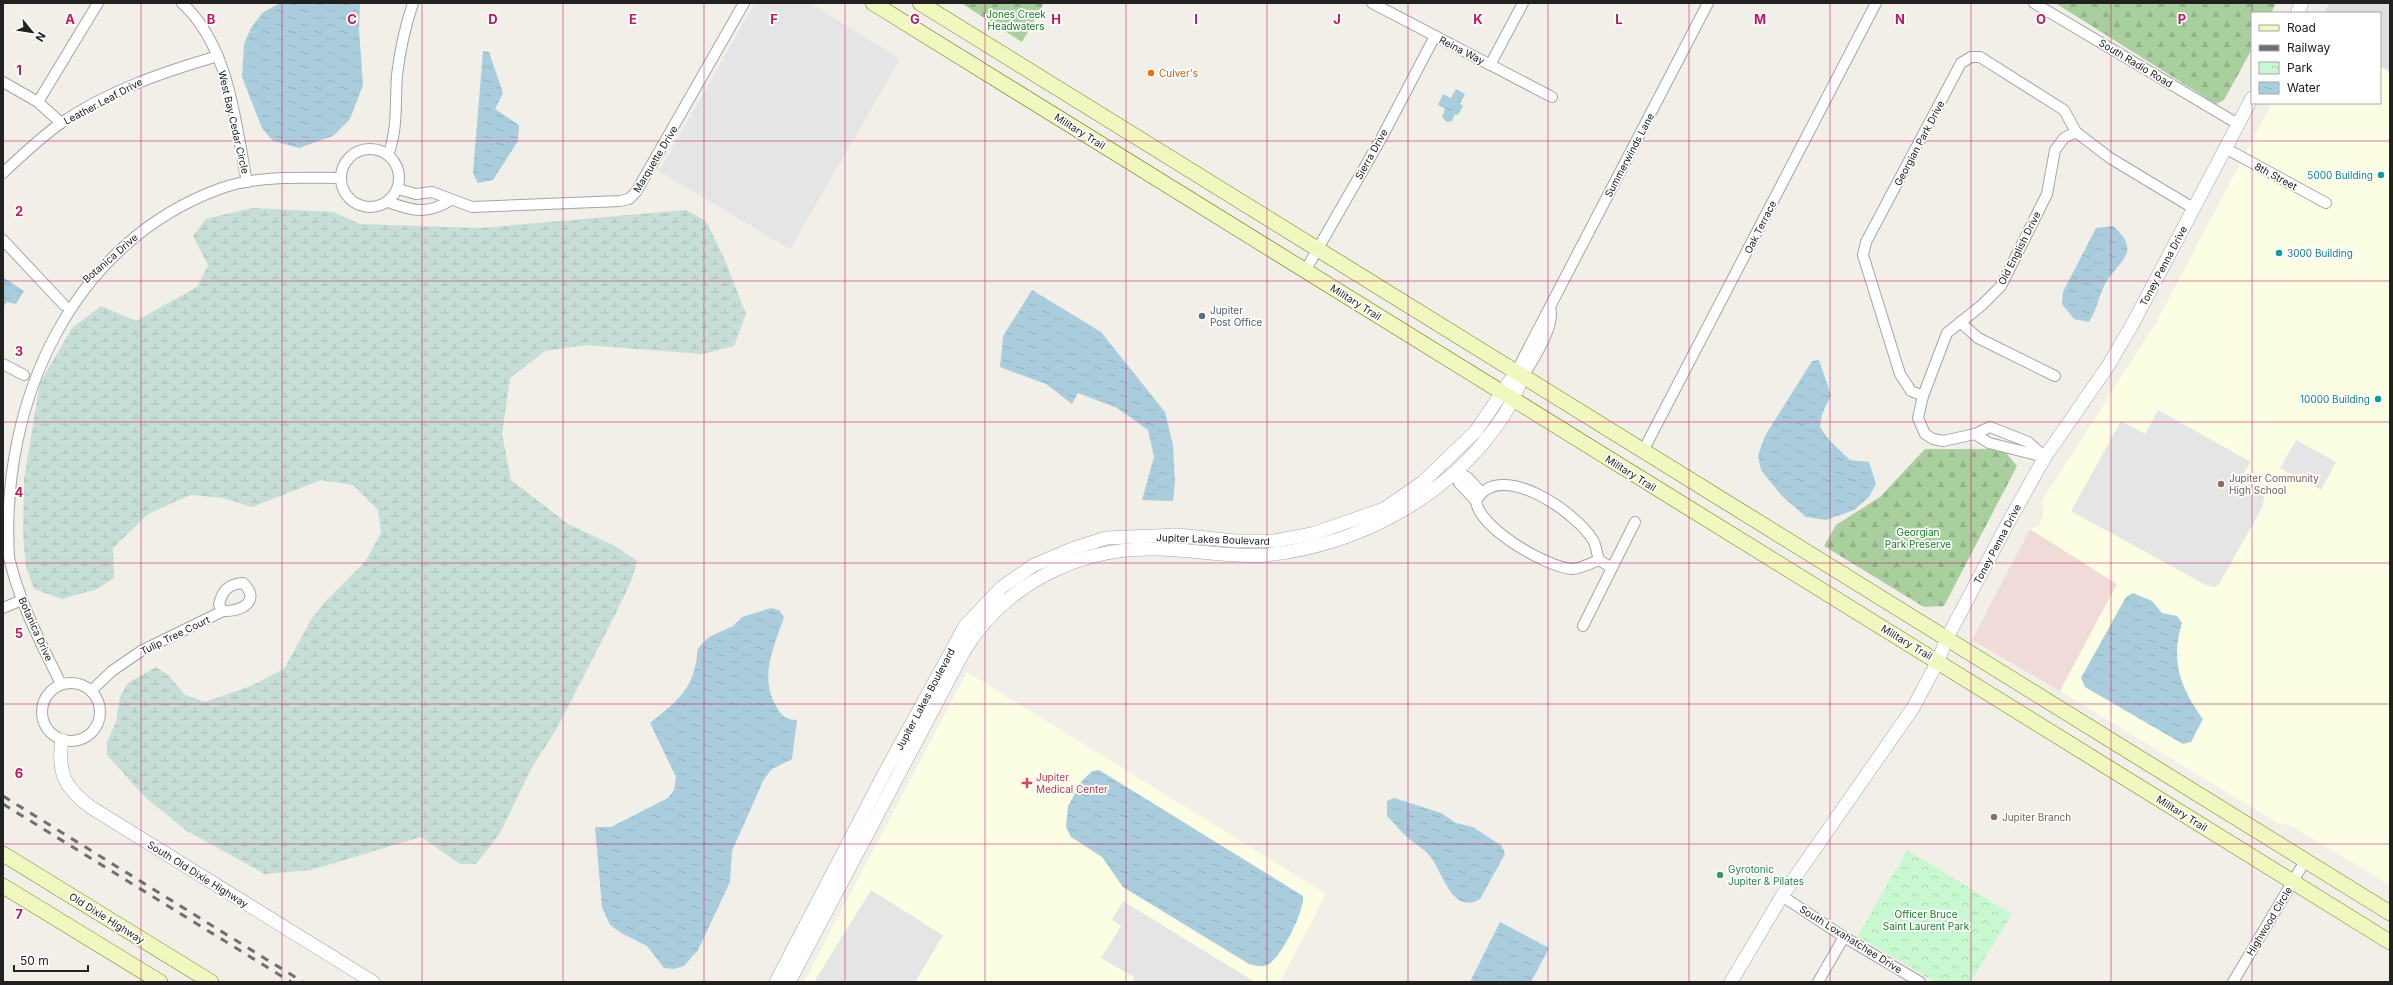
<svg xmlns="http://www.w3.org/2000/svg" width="2393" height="985" viewBox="0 0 2393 985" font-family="Inter,sans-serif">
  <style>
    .residential { fill: #dfdede }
    .commercial { fill: #f1dbd8 }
    .education { fill: #fcfee4 }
    .forest { fill: url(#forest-firs) }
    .wetland { fill: url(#wetland-marsh) }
    .park { fill: url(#park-crowns) }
    .parking { fill: #e5e5e5 }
    .water { fill: url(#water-ripples) }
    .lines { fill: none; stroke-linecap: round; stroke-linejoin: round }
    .minor-casing { stroke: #a5a5a5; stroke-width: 12 }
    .tertiary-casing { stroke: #a5a5a5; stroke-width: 14 }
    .secondary-casing { stroke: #637709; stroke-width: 16 }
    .minor { stroke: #fff; stroke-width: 10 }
    .tertiary { stroke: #fff; stroke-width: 13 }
    .secondary { stroke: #f1f8bf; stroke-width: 15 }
    .rail { stroke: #6f6f6f; stroke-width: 3; stroke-dasharray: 8 8; stroke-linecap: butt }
    .grid { fill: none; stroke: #c2185b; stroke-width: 1; stroke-opacity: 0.55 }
    .food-dot { fill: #e8710a; stroke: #fff; stroke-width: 1.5 }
    .culture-dot { fill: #0f9aa8; stroke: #fff; stroke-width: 1.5 }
    .service-dot { fill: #5c6f8a; stroke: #fff; stroke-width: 1.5 }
    .education-dot { fill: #8d6e63; stroke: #fff; stroke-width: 1.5 }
    .health-dot { fill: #e0444e; stroke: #fff; stroke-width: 1.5 }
    .leisure-dot { fill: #2e9e5b; stroke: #fff; stroke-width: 1.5 }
    .labels { text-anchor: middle; stroke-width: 3.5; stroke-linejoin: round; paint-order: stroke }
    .park-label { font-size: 10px; fill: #107e21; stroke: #fff }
    .street-label { font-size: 10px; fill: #212121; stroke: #fff }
    .food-label { font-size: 10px; fill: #c56008; stroke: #fff; text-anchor: start }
    .culture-label { font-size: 10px; fill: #0d838f; stroke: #fff; text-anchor: end }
    .service-label { font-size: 10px; fill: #4e5e75; stroke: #fff; text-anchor: start }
    .education-label { font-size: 10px; fill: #785e54; stroke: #fff; text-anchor: start }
    .health-label { font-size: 10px; fill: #be3a42; stroke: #fff; text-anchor: start }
    .leisure-label { font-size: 10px; fill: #27864d; stroke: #fff; text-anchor: start }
    .grid-label { font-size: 13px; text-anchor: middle; font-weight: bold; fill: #c2185b; stroke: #fff; stroke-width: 3.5; stroke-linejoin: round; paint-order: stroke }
  </style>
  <defs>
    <pattern id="forest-firs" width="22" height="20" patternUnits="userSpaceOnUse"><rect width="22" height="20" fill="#a9cf9e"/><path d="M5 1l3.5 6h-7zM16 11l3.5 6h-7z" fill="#91b188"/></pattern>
    <pattern id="wetland-marsh" width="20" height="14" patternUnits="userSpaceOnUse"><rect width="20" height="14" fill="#c6ded5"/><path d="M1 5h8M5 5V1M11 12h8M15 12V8" fill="none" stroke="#aabeb7"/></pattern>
    <pattern id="park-crowns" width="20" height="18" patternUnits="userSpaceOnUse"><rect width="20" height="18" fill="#c8f8cf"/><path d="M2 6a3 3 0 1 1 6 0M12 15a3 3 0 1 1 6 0" fill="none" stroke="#acd4b1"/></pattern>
    <pattern id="water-ripples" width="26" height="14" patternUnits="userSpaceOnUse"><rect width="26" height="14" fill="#aacddd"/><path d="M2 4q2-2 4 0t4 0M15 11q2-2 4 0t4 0" fill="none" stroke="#92b0bd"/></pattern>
  </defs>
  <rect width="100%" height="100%" fill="#f1efe8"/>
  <polygon class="residential" points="2329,3 2390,3 2390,72 2380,66 2380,13 2324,13"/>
  <polygon class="commercial" points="2030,529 2117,584 2060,691 1972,640"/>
  <g class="education">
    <polygon points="2380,66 2390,72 2390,885 2290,825 2279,824 2060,691 2117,584 2030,529 2040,525 2044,512 2042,501 2157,321 2272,103 2380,103"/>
    <polygon points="967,672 1326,894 1280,982 804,982"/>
  </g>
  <g class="forest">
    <polygon points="961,3 1044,3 1022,42"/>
    <polygon points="2055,3 2276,3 2271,13 2252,13 2252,49 2224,100 2216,104"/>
    <polygon points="1925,449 2003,449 2017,466 1944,606 1924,607 1824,546 1836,525 1880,497"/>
  </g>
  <polygon class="wetland" points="252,208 333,212 360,224 480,228 686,210 706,221 724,258 746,314 734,346 703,354 586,345 545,351 510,378 502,434 511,480 568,524 615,546 637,561 632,579 617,611 557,728 531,769 500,833 476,864 460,864 421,837 311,870 265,874 187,831 146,798 107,755 107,742 116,722 120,697 128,683 156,667 169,676 185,695 205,702 251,686 284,669 312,618 325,602 365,562 381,533 378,510 353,485 321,480 252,507 223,498 190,495 148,514 113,548 114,578 97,589 62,599 34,589 26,567 23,533 24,479 40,383 72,328 101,306 136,321 197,287 208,265 193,236 206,219"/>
  <polygon class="park" points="1907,850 2012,914 1970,982 1935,982 1858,936"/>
  <g class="parking">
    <polygon points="755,3 810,3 900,59 790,249 659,171"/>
    <polygon points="2158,410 2251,462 2243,474 2244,479 2264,495 2263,506 2219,584 2215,587 2206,585 2071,511 2121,421 2145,434"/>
    <polygon points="2296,440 2336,462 2321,490 2280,468"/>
    <polygon points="871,890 944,936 942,937 915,982 814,982"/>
    <polygon points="1123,901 1255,982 1132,982 1134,977 1101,958 1121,926 1112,920"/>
  </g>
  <g class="water">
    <polygon points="280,3 360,3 359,30 363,85 355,106 350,119 333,136 299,148 273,141 262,128 242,77 244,44 251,28 262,13"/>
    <polygon points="483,51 489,52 503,93 495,109 519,125 518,141 493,180 478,183 473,173"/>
    <polygon points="1456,89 1465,94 1460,104 1463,106 1458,115 1455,114 1452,121 1447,122 1442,117 1445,109 1438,105 1443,94 1451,98"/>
    <path d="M2113 226C2145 254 2115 262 2103 288 2098 300 2096 311 2089 322L2074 319 2062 304 2063 292 2096 228Z"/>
    <polygon points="3,277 24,291 16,304 7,302 3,307"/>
    <polygon points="1032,290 1101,332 1165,412 1173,445 1175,482 1173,501 1142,500 1154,457 1148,430 1117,408 1078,393 1072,404 1046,384 1000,367 1003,336"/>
    <polygon points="1819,360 1831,395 1822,414 1820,427 1829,440 1850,460 1869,462 1876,484 1869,497 1854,510 1826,520 1806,517 1782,496 1761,470 1758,455 1765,436 1812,361"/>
    <path d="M2133 593 2152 601 2162 613 2177 616 2182 623C2170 661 2181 689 2203 719L2191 742 2183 744 2085 687 2081 678 2126 597Z"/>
    <path d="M771 608 779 610 784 617C774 647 759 676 776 706 782 716 785 720 797 720L792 759 772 769 764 779 732 851 730 882 698 950 684 966 674 969 664 968 647 946 621 933 610 925 602 907 595 827H611L668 798 674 790 676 777 650 723C681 698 694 689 698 648L709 637 733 626 742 617Z"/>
    <path d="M1099 770 1303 896C1305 910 1281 959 1267 965 1261 968 1255 965 1249 964L1123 887 1102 857 1071 837 1066 827 1068 806 1081 782 1092 771Z"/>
    <path d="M1394 798 1441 813 1456 823 1473 827 1502 846 1505 854 1480 899C1451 916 1443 870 1428 854 1423 848 1415 844 1409 839 1401 832 1394 823 1387 816V801Z"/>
    <polygon points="1500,922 1549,948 1531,982 1470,982"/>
  </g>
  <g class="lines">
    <defs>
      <g id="minor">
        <path d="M182 3C230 47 235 122 247 182"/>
        <polyline points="1372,3 1552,97"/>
        <polyline points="2034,3 2238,124"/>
        <polyline points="1490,65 1523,3"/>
        <polyline points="3,82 38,102 61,123"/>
        <polyline points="38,102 98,3"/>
        <polyline points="2225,148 2326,203"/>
        <circle cx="370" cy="178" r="29"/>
        <path d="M388 155C398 130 395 102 397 75 400 50 405 27 413 3"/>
        <path d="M3 173C21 156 41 137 61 123 108 91 163 72 218 56"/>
        <polyline points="398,189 416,194 432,192 472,207 620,201 629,199 636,192 744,3"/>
        <path d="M388 202C413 211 427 215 451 200"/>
        <polyline points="3,240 64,305"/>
        <polyline points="1305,271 1382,137 1435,36"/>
        <polyline points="1960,322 1978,338 2055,376"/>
        <polyline points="3,364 24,375"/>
        <polyline points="1516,372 1708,3"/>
        <path d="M1523 377C1533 359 1556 326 1550 307"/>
        <polyline points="1923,396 1911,391 1900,374 1863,255 1866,242 1961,63 1971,57 1980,57 2064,110 2076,132 2110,158 2193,208"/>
        <polyline points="1975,434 1989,443 2045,457"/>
        <polyline points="1643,451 1876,3"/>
        <polyline points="2045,457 2028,442 1990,427 1975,434 1943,441 1933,439 1925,434 1918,418 1923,396 1947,333 1982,305 2001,286 2047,194 2055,150 2064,138 2076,132"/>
        <polyline points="1455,471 1459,483 1476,501"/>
        <polyline points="1455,471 1467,477 1481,492"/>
        <path d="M1599 560C1591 563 1580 569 1572 569 1546 567 1479 528 1476 501 1499 458 1576 512 1593 540 1596 545 1597 554 1599 560L1612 568"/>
        <polyline points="3,608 22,600"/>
        <polyline points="1583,626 1635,522"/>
        <circle cx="71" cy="712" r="29"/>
        <path d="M61 684C41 643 19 602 9 557 0 400 73 241 222 188 259 175 302 178 341 178"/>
        <path d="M91 691 112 671 141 651 223 611C241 612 262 601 243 583 229 584 222 590 219 605L223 611"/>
        <polyline points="1782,896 1844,937 1920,982"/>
        <polyline points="1818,982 1844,937"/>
        <polyline points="2233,982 2305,861"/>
      </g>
      <g id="tertiary">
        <polyline points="2297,13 2302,3"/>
        <path d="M62 740C57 773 65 789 92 808L373 982"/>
        <polyline points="776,982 883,776 965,626 1002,587 1034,565 1072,549 1106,538 1178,535 1235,541 1274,541 1312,534 1384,509 1423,482 1476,431 1516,372"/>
        <path d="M789 982 964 651C1004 585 1078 547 1155 549 1191 549 1231 558 1266 555 1358 545 1447 498 1500 421 1510 408 1516 391 1523 377"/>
        <polyline points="1731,982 1782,896 1913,708 1938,661 1947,638 2009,521 2045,457 2108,366 2132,325 2252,98"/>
      </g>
      <g id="secondary">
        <polyline points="873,3 2390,942"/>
        <polyline points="920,3 2390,913"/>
        <polyline points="3,854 211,982"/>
        <polyline points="3,886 160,982"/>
      </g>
    </defs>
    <use href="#minor" class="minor-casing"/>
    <use href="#tertiary" class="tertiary-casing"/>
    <use href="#secondary" class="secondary-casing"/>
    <use href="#minor" class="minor"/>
    <use href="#tertiary" class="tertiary"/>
    <use href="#secondary" class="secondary"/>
    <g class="rail">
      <polyline points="3,796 303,982"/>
      <polyline points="3,804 291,982"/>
    </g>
  </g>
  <path class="grid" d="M141 3V982M282 3V982M422 3V982M563 3V982M704 3V982M845 3V982M985 3V982M1126 3V982M1267 3V982M1408 3V982M1548 3V982M1689 3V982M1830 3V982M1971 3V982M2111 3V982M2252 3V13M2252 103V982M3 141H2390M3 281H2390M3 422H2390M3 563H2390M3 704H2390M3 844H2390"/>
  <circle class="food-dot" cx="1151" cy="73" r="4"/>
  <g class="culture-dot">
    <circle cx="2381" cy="175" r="4"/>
    <circle cx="2279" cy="253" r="4"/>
    <circle cx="2378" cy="399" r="4"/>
  </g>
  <circle class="service-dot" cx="1202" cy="316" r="4"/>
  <g class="education-dot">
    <circle cx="2221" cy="484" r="4"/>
    <circle cx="1994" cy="817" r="4"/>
  </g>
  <path class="health-dot" d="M1025 777h4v4h4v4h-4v4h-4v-4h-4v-4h4z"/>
  <circle class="leisure-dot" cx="1720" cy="875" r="4"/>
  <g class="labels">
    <g class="park-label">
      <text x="1016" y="18">Jones Creek<tspan x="1016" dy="12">Headwaters</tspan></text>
      <text x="1918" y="536">Georgian<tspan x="1918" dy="12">Park Preserve</tspan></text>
      <text x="1926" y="918">Officer Bruce<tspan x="1926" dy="12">Saint Laurent Park</tspan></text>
    </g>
    <g class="street-label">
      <text transform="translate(1462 50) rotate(27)" y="4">Reina Way</text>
      <text transform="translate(2136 63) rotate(31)" y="4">South Radio Road</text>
      <text transform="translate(103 101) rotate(-28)" y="4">Leather Leaf Drive</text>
      <text transform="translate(234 122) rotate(77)" y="4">West Bay Cedar Circle</text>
      <text transform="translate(1080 131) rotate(32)" y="4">Military Trail</text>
      <text transform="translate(1919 143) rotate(-62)" y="4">Georgian Park Drive</text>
      <text transform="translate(1371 154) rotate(-61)" y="4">Sierra Drive</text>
      <text transform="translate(1629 155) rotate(-62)" y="4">Summerwinds Lane</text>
      <text transform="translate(655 159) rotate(-59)" y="4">Marquette Drive</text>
      <text transform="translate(2276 176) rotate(28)" y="4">8th Street</text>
      <text transform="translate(1760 227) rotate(-63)" y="4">Oak Terrace</text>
      <text transform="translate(2019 248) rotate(-63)" y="4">Old English Drive</text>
      <text transform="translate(110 258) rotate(-41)" y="4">Botanica Drive</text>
      <text transform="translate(2163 266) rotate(-62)" y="4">Toney Penna Drive</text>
      <text transform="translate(1356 302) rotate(32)" y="4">Military Trail</text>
      <text transform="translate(1631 473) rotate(32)" y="4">Military Trail</text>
      <text transform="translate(1213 539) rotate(2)" y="4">Jupiter Lakes Boulevard</text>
      <text transform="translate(1997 544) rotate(-62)" y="4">Toney Penna Drive</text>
      <text transform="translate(36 629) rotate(66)" y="4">Botanica Drive</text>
      <text transform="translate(175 635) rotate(-26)" y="4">Tulip Tree Court</text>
      <text transform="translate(1907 642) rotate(31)" y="4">Military Trail</text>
      <text transform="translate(925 699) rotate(-62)" y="4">Jupiter Lakes Boulevard</text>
      <text transform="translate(2182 813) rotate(32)" y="4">Military Trail</text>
      <text transform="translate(198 874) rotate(32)" y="4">South Old Dixie Highway</text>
      <text transform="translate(107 918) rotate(32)" y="4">Old Dixie Highway</text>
      <text transform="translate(2269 921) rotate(-59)" y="4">Highwood Circle</text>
      <text transform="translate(1851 939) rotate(32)" y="4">South Loxahatchee Drive</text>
    </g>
    <g class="food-label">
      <text x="1159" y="77">Culver's</text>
    </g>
    <g class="culture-label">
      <text x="2373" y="179">5000 Building</text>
      <text x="2287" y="257" text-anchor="start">3000 Building</text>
      <text x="2370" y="403">10000 Building</text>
    </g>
    <g class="service-label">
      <text x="1210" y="314">Jupiter<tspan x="1210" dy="12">Post Office</tspan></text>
    </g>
    <g class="education-label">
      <text x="2229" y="482">Jupiter Community<tspan x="2229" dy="12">High School</tspan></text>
      <text x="2002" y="821">Jupiter Branch</text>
    </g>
    <g class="health-label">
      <text x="1036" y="781">Jupiter<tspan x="1036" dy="12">Medical Center</tspan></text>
    </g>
    <g class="leisure-label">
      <text x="1728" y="873">Gyrotonic<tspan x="1728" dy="12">Jupiter &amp; Pilates</tspan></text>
    </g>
  </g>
  <g class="grid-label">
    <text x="70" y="24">A</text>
    <text x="211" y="24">B</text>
    <text x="352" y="24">C</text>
    <text x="493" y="24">D</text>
    <text x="633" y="24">E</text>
    <text x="774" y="24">F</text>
    <text x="915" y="24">G</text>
    <text x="1056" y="24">H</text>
    <text x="1196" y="24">I</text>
    <text x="1337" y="24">J</text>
    <text x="1478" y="24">K</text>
    <text x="1619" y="24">L</text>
    <text x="1760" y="24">M</text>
    <text x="1900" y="24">N</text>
    <text x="2041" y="24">O</text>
    <text x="2182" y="24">P</text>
    <text x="19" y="75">1</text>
    <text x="19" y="216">2</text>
    <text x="19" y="356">3</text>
    <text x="19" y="497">4</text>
    <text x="19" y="638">5</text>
    <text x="19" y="778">6</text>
    <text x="19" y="919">7</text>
  </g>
  <rect width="2393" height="985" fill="none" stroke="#212121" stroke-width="8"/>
  <rect x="2251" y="12" width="130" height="92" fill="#ffffff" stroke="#a6a6a6"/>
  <rect x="2259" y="25" width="20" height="6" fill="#f1f8bf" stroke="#a6a6a6"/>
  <text x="2287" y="32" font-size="12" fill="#212121">Road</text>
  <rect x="2259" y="45" width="20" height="6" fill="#6f6f6f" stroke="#a6a6a6"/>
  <text x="2287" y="52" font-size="12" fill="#212121">Railway</text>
  <rect x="2259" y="62" width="20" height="12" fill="url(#park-crowns)" stroke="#a6a6a6"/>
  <text x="2287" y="72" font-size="12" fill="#212121">Park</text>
  <rect x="2259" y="82" width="20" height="12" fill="url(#water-ripples)" stroke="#a6a6a6"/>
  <text x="2287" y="92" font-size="12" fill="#212121">Water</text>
  <g transform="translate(32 32) rotate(120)" stroke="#ffffff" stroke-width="3" paint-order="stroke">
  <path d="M0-3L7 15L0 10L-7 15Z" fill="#212121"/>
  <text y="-6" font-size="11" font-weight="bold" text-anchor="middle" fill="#212121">N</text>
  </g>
  <path d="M14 965v6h74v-6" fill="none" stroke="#212121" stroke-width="2"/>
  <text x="20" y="965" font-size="12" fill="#212121" stroke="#ffffff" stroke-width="3" paint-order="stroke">50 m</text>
</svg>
